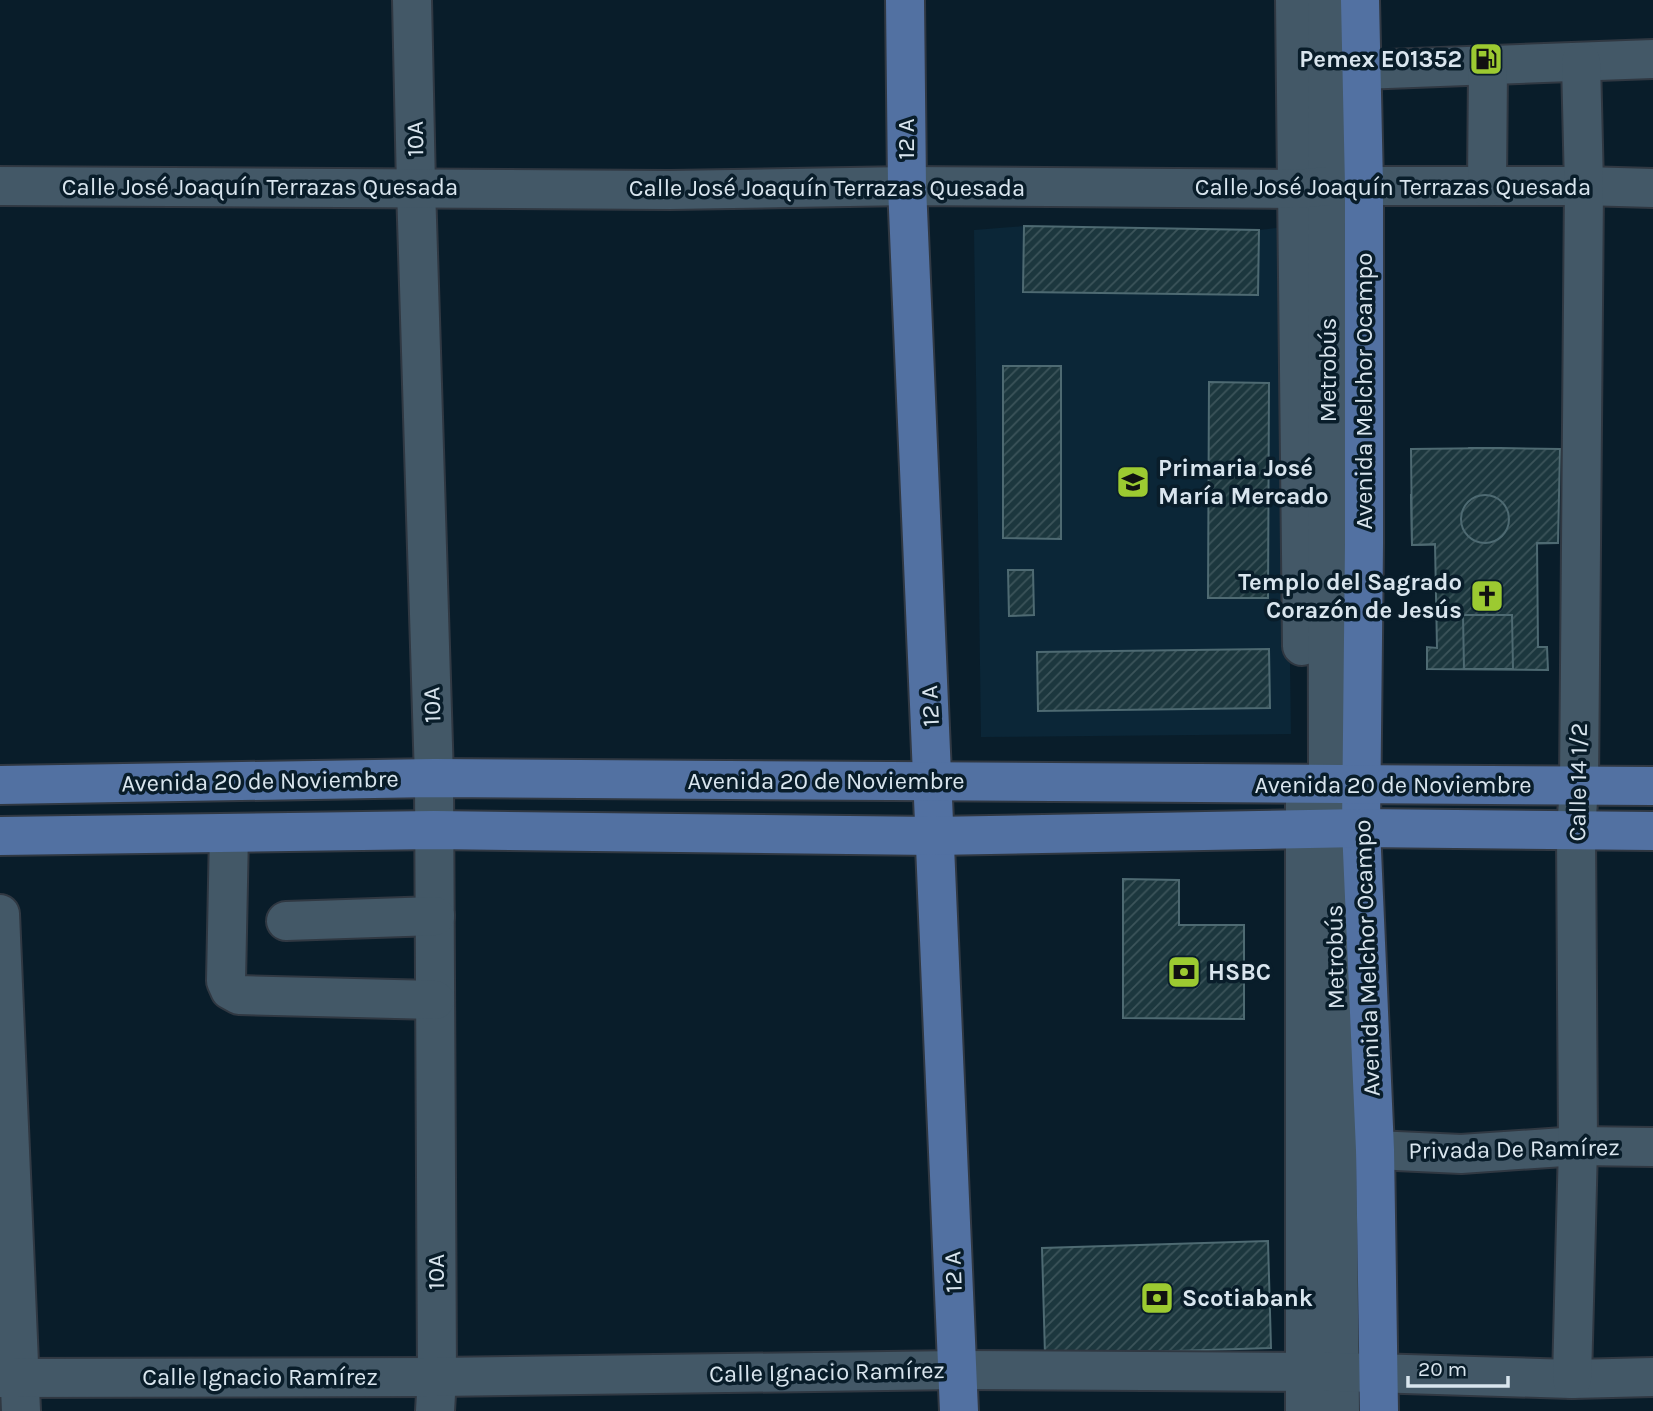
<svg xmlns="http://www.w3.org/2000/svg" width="1653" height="1411" viewBox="0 0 1653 1411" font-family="Karla,sans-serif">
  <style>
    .built { fill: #0b2637 }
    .building { fill: url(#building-hatch); stroke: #4e6a72; stroke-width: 2 }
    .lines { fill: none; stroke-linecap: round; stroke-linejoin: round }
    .minor-casing { stroke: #303842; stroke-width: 42 }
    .major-casing { stroke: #303842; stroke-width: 42 }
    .minor { stroke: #435867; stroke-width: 38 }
    .major { stroke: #5271a2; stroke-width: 38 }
    .labels { text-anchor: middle; stroke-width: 7; stroke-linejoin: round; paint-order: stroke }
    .poi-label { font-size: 24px; font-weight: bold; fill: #d9e5ee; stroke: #091d2a; text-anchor: start }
    .street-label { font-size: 24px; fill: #d9e5ee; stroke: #091d2a }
  </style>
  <defs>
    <pattern id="building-hatch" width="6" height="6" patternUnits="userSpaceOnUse" patternTransform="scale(1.75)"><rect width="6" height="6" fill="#1c373e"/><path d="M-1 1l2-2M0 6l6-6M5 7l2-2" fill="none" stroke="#3c545a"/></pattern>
  </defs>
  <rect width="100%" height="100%" fill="#091d2a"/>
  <polygon class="built" points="1024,226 1259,230 1284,227 1291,734 981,737 974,230"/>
  <g class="building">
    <polygon points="1024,226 1259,230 1258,295 1023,292"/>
    <polygon points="1003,366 1061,366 1061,539 1003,538"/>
    <polygon points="1209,382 1269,383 1268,598 1208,598"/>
    <polygon points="1469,448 1500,448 1508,469 1508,494 1557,494 1558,543 1509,544 1513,669 1464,669 1462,544 1412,545 1411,495 1461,495 1460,465"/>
    <polygon points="1500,448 1560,449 1558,543 1537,543 1538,647 1547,647 1548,670 1427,669 1427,647 1437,648 1435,544 1412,545 1411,449"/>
    <circle cx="1485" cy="519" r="24"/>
    <polygon points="1008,570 1033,570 1034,615 1009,616"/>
    <polygon points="1463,615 1512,615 1513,669 1464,669"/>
    <polygon points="1269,649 1270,708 1038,711 1037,652"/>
    <polygon points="1123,879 1179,880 1179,925 1244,925 1244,1019 1123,1018"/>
    <polygon points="1268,1241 1271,1348 1045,1355 1042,1248"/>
  </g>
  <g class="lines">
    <defs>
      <g id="minor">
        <polyline points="412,0 416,187 434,778 437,1377 435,1411"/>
        <polyline points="1295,0 1302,646"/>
        <polyline points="1327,0 1328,785 1334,829 1340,1411"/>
        <polyline points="1361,70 1653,59"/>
        <polyline points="0,186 670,190 907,186 1297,189 1328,186 1584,186 1653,188"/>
        <polyline points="1487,186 1488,67"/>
        <polyline points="229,833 226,981 230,990 239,995 435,1000"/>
        <polyline points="0,914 21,1411"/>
        <polyline points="286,921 435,916"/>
        <polyline points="1375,1150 1461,1154 1578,1146 1653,1147"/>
        <polyline points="0,1378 437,1377 958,1370 1339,1372 1572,1379 1653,1377"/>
        <polyline points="1572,1379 1578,1146 1576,831 1579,786 1584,186 1581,62"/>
        <polyline points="1305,1411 1305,797"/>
      </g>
      <g id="major">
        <polyline points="905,0 907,186 959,1411"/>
        <polyline points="1360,0 1364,186 1364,544 1361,828 1375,1150 1379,1411"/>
        <polyline points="0,785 434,778 1653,786"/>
        <polyline points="0,836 434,830 934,836 1361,828 1653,831"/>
      </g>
    </defs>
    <use href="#minor" class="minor-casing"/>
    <use href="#major" class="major-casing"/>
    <use href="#minor" class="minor"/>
    <use href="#major" class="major"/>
  </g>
  <defs>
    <symbol id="fuel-square" viewBox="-11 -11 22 22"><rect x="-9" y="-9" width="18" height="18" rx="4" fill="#9cca31" stroke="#091d2a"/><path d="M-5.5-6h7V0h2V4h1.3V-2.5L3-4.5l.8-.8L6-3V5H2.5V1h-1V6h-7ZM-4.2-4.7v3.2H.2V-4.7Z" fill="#111"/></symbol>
    <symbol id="school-square" viewBox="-11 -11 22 22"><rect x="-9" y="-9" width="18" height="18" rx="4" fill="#9cca31" stroke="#091d2a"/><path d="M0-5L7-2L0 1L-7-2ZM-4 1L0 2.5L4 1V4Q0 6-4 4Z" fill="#111"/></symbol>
    <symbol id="church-square" viewBox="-11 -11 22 22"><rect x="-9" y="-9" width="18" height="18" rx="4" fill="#9cca31" stroke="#091d2a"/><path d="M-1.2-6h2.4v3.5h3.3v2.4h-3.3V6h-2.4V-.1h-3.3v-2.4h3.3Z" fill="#111"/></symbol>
    <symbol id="bank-square" viewBox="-11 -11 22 22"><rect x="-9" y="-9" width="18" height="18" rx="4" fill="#9cca31" stroke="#091d2a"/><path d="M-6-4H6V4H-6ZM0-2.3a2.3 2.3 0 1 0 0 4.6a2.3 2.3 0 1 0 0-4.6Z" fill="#111"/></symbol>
  </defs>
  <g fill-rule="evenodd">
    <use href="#fuel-square" x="1467" y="40" width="38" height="38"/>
    <use href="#school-square" x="1114" y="463" width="38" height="38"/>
    <use href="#church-square" x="1468" y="577" width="38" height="38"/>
    <use href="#bank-square" x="1165" y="953" width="38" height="38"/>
    <use href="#bank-square" x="1138" y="1279" width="38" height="38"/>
  </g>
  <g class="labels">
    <g class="poi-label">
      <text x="1462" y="67" text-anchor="end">Pemex E01352</text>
      <text x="1158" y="476">Primaria José<tspan x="1158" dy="28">María Mercado</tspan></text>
      <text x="1462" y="590" text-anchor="end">Templo del Sagrado<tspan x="1462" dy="28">Corazón de Jesús</tspan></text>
      <text x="1208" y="980">HSBC</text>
      <text x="1182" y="1306">Scotiabank</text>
    </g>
    <g class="street-label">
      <text transform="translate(415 139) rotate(-91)" y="8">10A</text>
      <text transform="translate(906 139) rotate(-90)" y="8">12 A</text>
      <text x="260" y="195">Calle José Joaquín Terrazas Quesada</text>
      <text x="1393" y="195">Calle José Joaquín Terrazas Quesada</text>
      <text x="827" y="196">Calle José Joaquín Terrazas Quesada</text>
      <text transform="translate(1328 370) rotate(-90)" y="8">Metrobús</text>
      <text transform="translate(1364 391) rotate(-90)" y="8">Avenida Melchor Ocampo</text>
      <text transform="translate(432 705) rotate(-92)" y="8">10A</text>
      <text transform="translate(930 706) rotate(-93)" y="8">12 A</text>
      <text transform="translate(260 781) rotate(-1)" y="8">Avenida 20 de Noviembre</text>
      <text x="826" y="789">Avenida 20 de Noviembre</text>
      <text transform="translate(1578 782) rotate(-89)" y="8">Calle 14 1/2</text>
      <text x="1393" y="793">Avenida 20 de Noviembre</text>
      <text transform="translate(1335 957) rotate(-91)" y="8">Metrobús</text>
      <text transform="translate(1367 958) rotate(-92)" y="8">Avenida Melchor Ocampo</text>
      <text transform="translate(1514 1149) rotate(-1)" y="8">Privada De Ramírez</text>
      <text transform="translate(436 1272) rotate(-90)" y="8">10A</text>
      <text transform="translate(953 1272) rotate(-92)" y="8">12 A</text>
      <text transform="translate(827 1372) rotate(-1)" y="8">Calle Ignacio Ramírez</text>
      <text x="260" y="1385">Calle Ignacio Ramírez</text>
    </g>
  </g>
  <path d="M1408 1376v10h100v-10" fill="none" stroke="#d9e5ee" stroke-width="3.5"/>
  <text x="1418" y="1376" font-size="21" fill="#d9e5ee" stroke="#091d2a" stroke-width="5" paint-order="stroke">20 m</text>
</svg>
